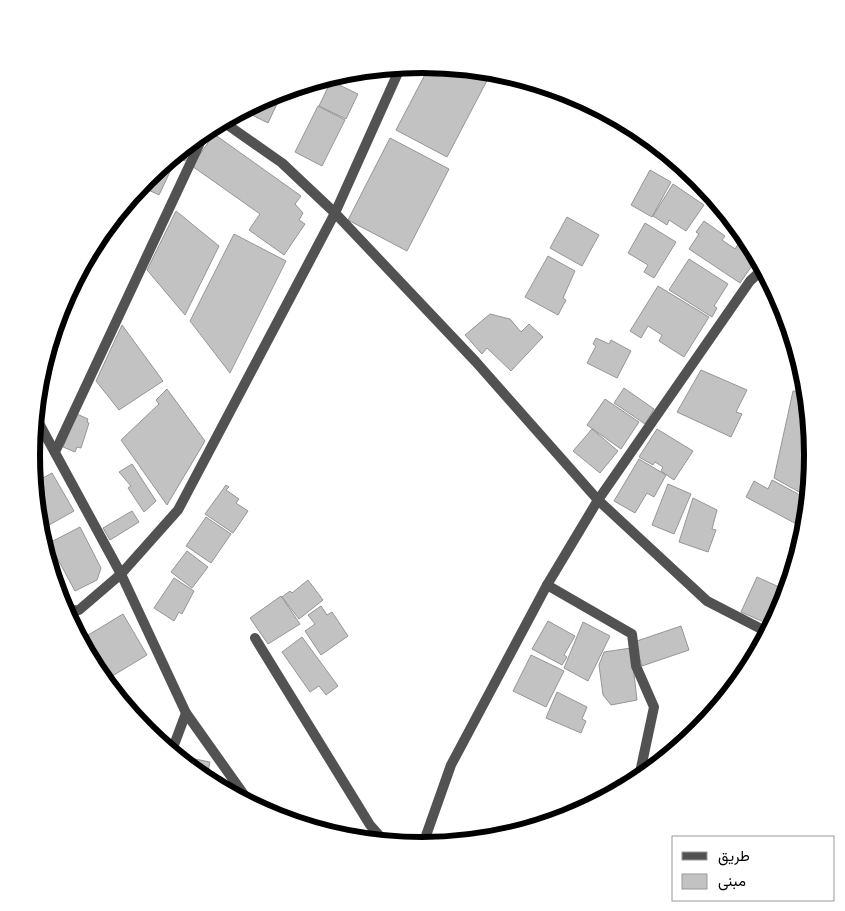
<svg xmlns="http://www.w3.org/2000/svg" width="845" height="911" viewBox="0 0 845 911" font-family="Barlow,Vazirmatn,sans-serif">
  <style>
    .building { fill: #c2c2c2; stroke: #969696 }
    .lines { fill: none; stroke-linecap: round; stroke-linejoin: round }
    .minor { stroke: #525252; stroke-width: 10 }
    .rim { fill: none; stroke: #000; stroke-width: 6 }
  </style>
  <rect width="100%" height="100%" fill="#fff"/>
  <g class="building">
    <polygon points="430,65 492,71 447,157 396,130"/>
    <polygon points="331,81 358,94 346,119 319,106"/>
    <polygon points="283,91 268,123 242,110 273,94"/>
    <polygon points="318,106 345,120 322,166 295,152"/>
    <polygon points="214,134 301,196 295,204 303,213 299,220 305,224 284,255 249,230 260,214 192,166"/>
    <polygon points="197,137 185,161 177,157 159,195 140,186"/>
    <polygon points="390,138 449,169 407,251 348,220"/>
    <polygon points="650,170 671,182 652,217 631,205"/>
    <polygon points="673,184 704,205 686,231 669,220 667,225 653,216"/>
    <polygon points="176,211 219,246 185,315 147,270"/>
    <polygon points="567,217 599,235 582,266 550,248"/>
    <polygon points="704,221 725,236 722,240 735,249 743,236 749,240 758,257 740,283 689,249 699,234 696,232"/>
    <polygon points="645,223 676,242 654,278 644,272 648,265 628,253"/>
    <polygon points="234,234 286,261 230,373 190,321"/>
    <polygon points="548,256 575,271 563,298 566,300 558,315 525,297"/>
    <polygon points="689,259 728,284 714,306 717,308 712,317 669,290"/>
    <polygon points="658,286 709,317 684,357 659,341 662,335 648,326 641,338 630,331"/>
    <polygon points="490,314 510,319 521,332 529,324 543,337 511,371 487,348 482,354 465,335"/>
    <polygon points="122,325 163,381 119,410 96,381"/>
    <polygon points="596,338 609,344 611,340 631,351 617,378 587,363 596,346 593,344"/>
    <polygon points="701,370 747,390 736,412 742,414 731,437 677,412"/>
    <polygon points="624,388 654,409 645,424 614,403"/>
    <polygon points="167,389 205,441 167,505 121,440 159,404 156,400"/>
    <polygon points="793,391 804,392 811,485 810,498 774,478"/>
    <polygon points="605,399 639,422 621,449 587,425"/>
    <polygon points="77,414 88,419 87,422 89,423 81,448 77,447 75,452 63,447"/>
    <polygon points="592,429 618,451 600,473 573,451"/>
    <polygon points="657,429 693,451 674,480 661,471 663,467 655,462 653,465 639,457"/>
    <polygon points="639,459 666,475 654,497 647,493 635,513 614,501"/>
    <polygon points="132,464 156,501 144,512 128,488 131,486 119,472"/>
    <polygon points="52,473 74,511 42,529 38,521 34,483"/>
    <polygon points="772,480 809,500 806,511 808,516 802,527 746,497 754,481 768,489"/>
    <polygon points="668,484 691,494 674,534 652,525"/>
    <polygon points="226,485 229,487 226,490 239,499 236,503 248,511 233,533 205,514"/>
    <polygon points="693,498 717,510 712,529 716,530 708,552 679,542"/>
    <polygon points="132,511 139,522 110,540 103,528"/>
    <polygon points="206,517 231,534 211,563 186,546"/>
    <polygon points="80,527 101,568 97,580 75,591 49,543"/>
    <polygon points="187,551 208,567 192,588 171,572"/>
    <polygon points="757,577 788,591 784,605 773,626 741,612"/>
    <polygon points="174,578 194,591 182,614 179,612 174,621 154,608"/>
    <polygon points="308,580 323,600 299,619 282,597 290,591 292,593"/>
    <polygon points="281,596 300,624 268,644 250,618"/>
    <polygon points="321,606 327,615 332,612 348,636 321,655 305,631 315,624 308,615"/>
    <polygon points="123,614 147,655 104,681 80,640"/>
    <polygon points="548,621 575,636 564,655 567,657 562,665 532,649"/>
    <polygon points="583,622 610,636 588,681 564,668"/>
    <polygon points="681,626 689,650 642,666 634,642"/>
    <polygon points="302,637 338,686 326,695 319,686 310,692 282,652"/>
    <polygon points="631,648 637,700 611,705 603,695 599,665 604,652"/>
    <polygon points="531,655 564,671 546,707 513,691"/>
    <polygon points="557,692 587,707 582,719 586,721 581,733 546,718"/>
    <polygon points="185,757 210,762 206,781 184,763"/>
    <polygon points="462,834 465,843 440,845 439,840"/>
  </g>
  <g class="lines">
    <g class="minor">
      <polyline points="222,121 282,163 335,213 476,362 598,500 707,601 769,633"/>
      <polyline points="35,416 121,574 186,713 252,806"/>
      <polyline points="55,452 206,130"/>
      <polyline points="547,585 632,634 636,666 654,707 638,782"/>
      <polyline points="64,611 79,610 121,574 178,510 335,213 401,66"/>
      <polyline points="255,638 370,825 386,843"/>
      <polyline points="171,753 186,713"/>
      <polyline points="422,847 451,765 547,585 598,500 750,281 764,268"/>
    </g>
  </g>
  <path d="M0 0H845V911H0ZM40 455a382 382 0 1 1 764 0a382 382 0 1 1-764 0Z" fill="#fff" fill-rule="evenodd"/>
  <path class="rim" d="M40 455a382 382 0 1 1 764 0a382 382 0 1 1-764 0Z"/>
  <rect x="672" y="836" width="162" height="65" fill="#ffffff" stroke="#999999"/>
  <rect x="682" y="852" width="25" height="8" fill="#525252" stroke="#999999"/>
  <text x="718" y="861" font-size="15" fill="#000000">طريق</text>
  <rect x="682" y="874" width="25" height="15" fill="#c2c2c2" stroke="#999999"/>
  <text x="718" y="886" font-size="15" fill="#000000">مبنى</text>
</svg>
